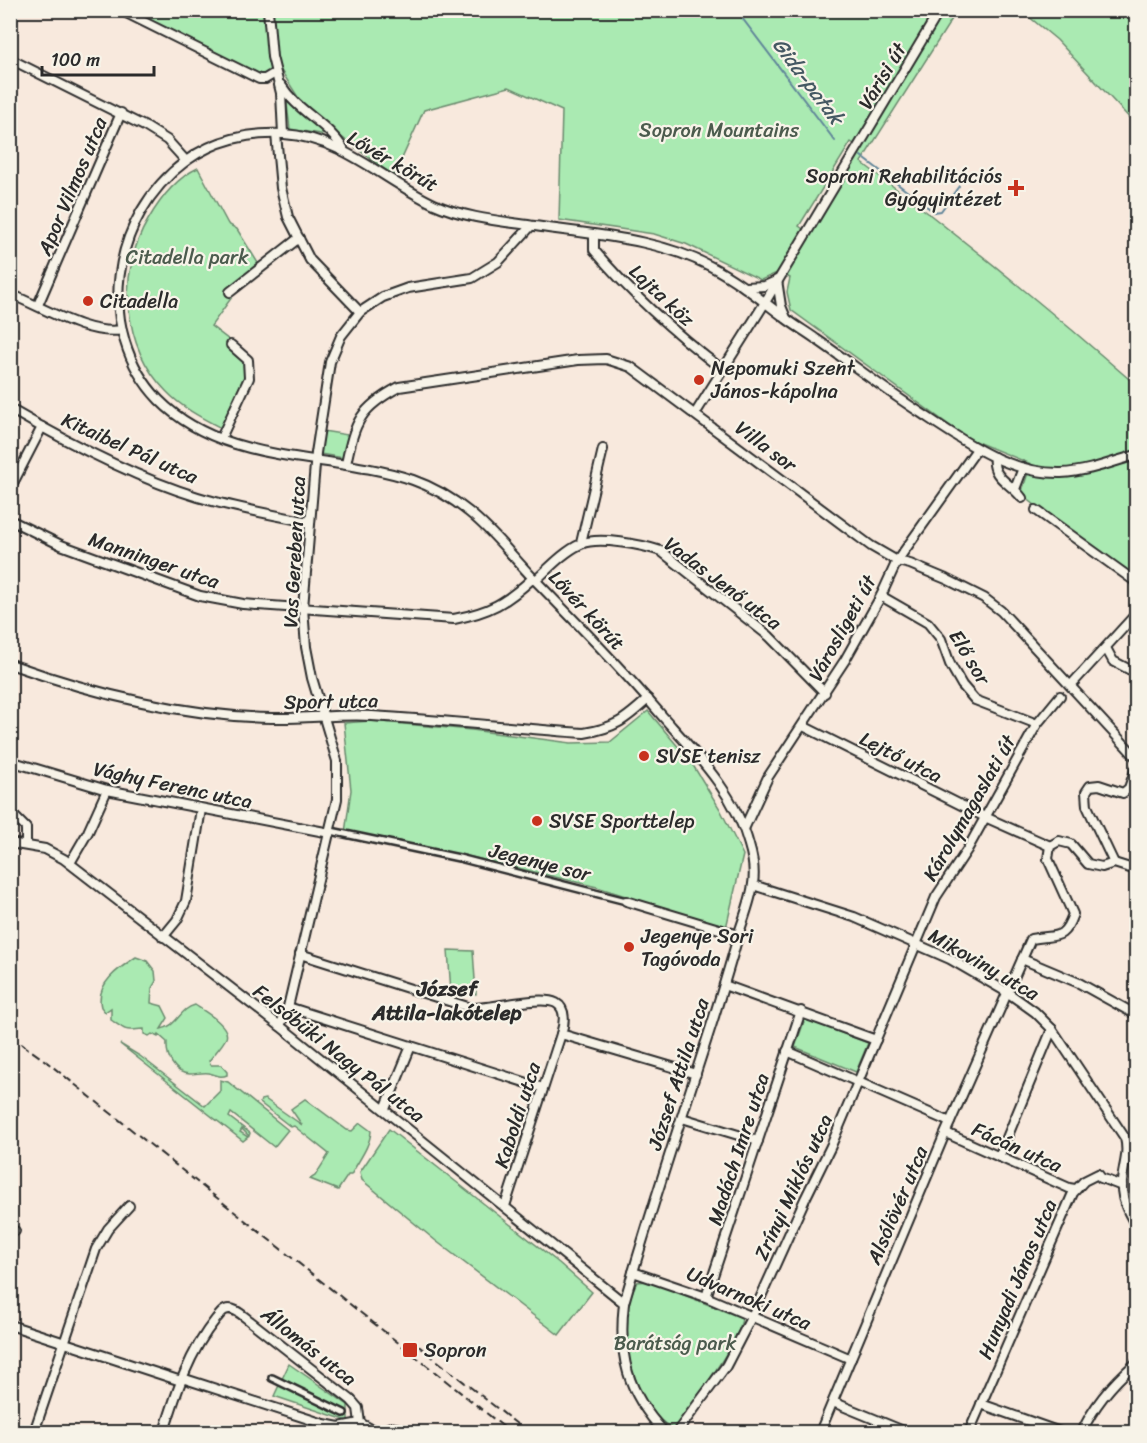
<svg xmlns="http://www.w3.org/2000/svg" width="1147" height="1443" viewBox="0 0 1147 1443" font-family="Sriracha,sans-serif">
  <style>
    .green { fill: #aaeab2; stroke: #6a8a6e; stroke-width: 1.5; fill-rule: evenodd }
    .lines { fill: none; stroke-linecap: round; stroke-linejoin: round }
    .stream { stroke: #608599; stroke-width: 2 }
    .pedestrian-casing { stroke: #2b2b2b; stroke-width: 10 }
    .minor-casing { stroke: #2b2b2b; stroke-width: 12 }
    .pedestrian { stroke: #f7f3e8; stroke-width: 5 }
    .minor { stroke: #f7f3e8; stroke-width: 8 }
    .rail { stroke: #2b2b2b; stroke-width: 2; stroke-dasharray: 9 4.5; stroke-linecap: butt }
    .poi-dot { fill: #c8321e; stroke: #f7f3e8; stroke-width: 2 }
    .labels { text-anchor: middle; stroke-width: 4.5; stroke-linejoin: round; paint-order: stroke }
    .street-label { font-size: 20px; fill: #2b2b2b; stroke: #f7f3e8 }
    .park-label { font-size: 20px; fill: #4b5b4d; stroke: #f7f3e8 }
    .poi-label { font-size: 20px; fill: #2b2b2b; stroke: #f7f3e8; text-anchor: start }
    .water-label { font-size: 21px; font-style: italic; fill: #455862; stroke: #f7f3e8 }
    .neighbourhood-label { font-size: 21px; font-weight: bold; fill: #2b2b2b; stroke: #f7f3e8 }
  </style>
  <rect width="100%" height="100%" fill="#f8e9dd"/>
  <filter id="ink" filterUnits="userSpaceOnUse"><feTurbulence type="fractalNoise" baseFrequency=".0167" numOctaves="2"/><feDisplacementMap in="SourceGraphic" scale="12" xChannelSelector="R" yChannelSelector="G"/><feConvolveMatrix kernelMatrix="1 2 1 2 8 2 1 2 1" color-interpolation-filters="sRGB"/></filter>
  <g filter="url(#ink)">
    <g class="green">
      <path d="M131 11H957L861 162C956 233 1047 307 1136 385V578L1045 513 1021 494 1031 464 967 438 791 310 787 292 790 278 779 272 761 280 686 244 654 234 559 220 562 111 509 87 424 110 394 176 293 101 298 97 280 69 260 78ZM851 142 857 146 806 231 799 226Z"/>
      <polygon points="1022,11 1136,11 1136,125 1057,40"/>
      <polygon points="286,96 299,112 326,135 290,129"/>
      <path d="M198 168 228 224 237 229 258 263 227 290 232 297 211 326 238 347 234 354 246 363 248 379 223 429C202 418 182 408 166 391 122 346 117 272 148 220 160 199 176 178 198 168Z"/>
      <polygon points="323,431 348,435 344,458 320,454"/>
      <polygon points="648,711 691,762 720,809 743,855 726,928 597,887 463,855 345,833 351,790 344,723 370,721 472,730 571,743 610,742"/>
      <polygon points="448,950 473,951 476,994 451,992"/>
      <path d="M136 957 147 961 155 971 156 981 152 988 151 1003 162 1006 168 1018 161 1029C178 1026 179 1009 195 1005 204 1011 231 1026 226 1038 222 1046 214 1054 209 1061L211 1065H221L227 1072V1075C220 1078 217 1075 209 1073 203 1072 196 1074 190 1074 174 1074 166 1056 167 1042L159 1035 158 1037 152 1034 149 1036 144 1034V1029C124 1030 130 1033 111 1020V1008L105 1012 101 1007C95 984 119 968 136 957Z"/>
      <polygon points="805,1019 868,1043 856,1072 795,1047"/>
      <polygon points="120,1044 140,1056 205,1106 220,1091 220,1080 228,1082 288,1130 287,1131 274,1147 231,1113 229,1117 250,1133 249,1136 242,1129 240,1132 248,1137 243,1141"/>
      <path d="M265 1099 302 1125 291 1109 305 1099 347 1130 352 1131 360 1123 371 1131C370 1147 358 1161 351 1175H348L338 1190 310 1179 315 1176 329 1154 294 1126 291 1127 260 1103 261 1100Z"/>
      <polygon points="389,1129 559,1263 592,1292 559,1335 436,1241 362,1180 360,1172"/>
      <path d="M649 1281 742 1318C740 1342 690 1406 674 1429 664 1425 656 1416 650 1407 627 1372 616 1321 637 1282Z"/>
      <polygon points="289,1364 348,1405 348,1421 274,1396"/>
    </g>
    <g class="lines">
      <g class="stream">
        <polyline points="736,10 835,141"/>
        <polyline points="861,156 934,212 941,211 959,186"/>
      </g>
      <defs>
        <g id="pedestrian">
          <polyline points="331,831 459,858 626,901"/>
          <polyline points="272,1378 344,1413"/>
        </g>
        <g id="minor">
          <polyline points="120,10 259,79 265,79 275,73"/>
          <polyline points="268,10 272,57 281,93 283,134"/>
          <polyline points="10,59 146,127 167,140 186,161"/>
          <path d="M281 85C297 111 327 123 343 148"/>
          <polyline points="276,134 281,188 288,217 310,260 360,312"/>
          <path d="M594 236V250C631 294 677 335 723 370"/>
          <polyline points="777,280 781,306 786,318"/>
          <polyline points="745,287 765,286 776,281"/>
          <polyline points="230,292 299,238"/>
          <path d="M10 294C43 307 87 336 122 330"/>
          <polyline points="38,305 121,113"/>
          <path d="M10 409C67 442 135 478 198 497 235 508 273 515 310 522"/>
          <polyline points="695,414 761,309 940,10"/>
          <polyline points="221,438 249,378 248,360 231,345"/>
          <path d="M994 457C991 478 1011 483 1022 498"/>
          <path d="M346 464C355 421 360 408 399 387L578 360 606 359 631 367 871 546 897 561 910 564 946 579 984 598 1001 611 1136 757"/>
          <polyline points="10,489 42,427"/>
          <polyline points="1015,489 1023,468"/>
          <polyline points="1036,510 1136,582"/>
          <path d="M10 520 61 545 200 596 243 604 454 619C490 612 506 603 533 578"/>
          <polyline points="581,543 603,449"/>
          <path d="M536 580C549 568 565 551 581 544 598 536 643 545 661 551L769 636 825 693"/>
          <polyline points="881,596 928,623 941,639 950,664 962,685 975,700 1037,724"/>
          <polyline points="1106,648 1113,661 1136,673"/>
          <path d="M10 664C94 694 183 716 272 718 305 719 338 714 372 716 443 720 513 728 584 733 615 728 625 720 648 699"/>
          <polyline points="1071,685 1136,614"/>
          <polyline points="803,726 985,817 1050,846"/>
          <polyline points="10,761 107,790 330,833"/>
          <polyline points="10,812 26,828 26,845"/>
          <polyline points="744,829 768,777 845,660 881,596 897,561 977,449"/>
          <polyline points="10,843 45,849 64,859 280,1026 624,1303"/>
          <polyline points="70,863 88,832 107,790"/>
          <polyline points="1114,863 1136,870"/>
          <path d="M753 885 854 917 950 959 1007 992 1035 1012 1052 1029 1125 1138C1130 1157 1120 1172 1122 1190 1123 1204 1130 1215 1136 1226"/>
          <polyline points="626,901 739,935"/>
          <polyline points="163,937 177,920 186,901 201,809"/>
          <path d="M300 954 471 1008C493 1009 540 995 556 1003 567 1009 564 1025 561 1034L696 1074"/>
          <polyline points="1022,959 1079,983 1133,1013 1136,1009"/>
          <polyline points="724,985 876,1040"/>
          <polyline points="288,1007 543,1088"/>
          <polyline points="280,1026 288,1007 337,799 337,761 312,678 306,647 303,608 316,453 330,362 341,336 360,312 383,297 408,288 472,278 498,262 531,226"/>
          <polyline points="787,1051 950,1122"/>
          <polyline points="385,1109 411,1046"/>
          <polyline points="682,1118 758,1141"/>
          <polyline points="946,1133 1069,1188 1075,1189"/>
          <polyline points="999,1157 1052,1029"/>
          <polyline points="505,1206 561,1034"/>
          <polyline points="10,1229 15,1231"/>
          <polyline points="633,1272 706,1297 851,1359"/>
          <polyline points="706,1297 801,1011"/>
          <polyline points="10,1325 181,1381"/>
          <polyline points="182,1378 324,1424 339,1427 360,1423 375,1431"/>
          <polyline points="833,1402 906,1432"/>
          <polyline points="981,1404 1060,1432"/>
          <polyline points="34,1432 96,1249 108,1229 129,1206"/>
          <path d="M164 1432C176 1393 189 1352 216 1319 219 1316 222 1311 225 1310 234 1306 243 1316 250 1321L351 1400 358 1408 360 1423"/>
          <polyline points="380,1432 391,1427 413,1432"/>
          <path d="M664 1432C627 1392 618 1356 624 1303 651 1208 683 1114 713 1020 722 991 731 962 739 933 744 917 751 900 753 884 755 871 753 858 749 845 736 795 698 756 664 718 622 669 577 623 532 577 511 555 493 531 469 512 453 499 433 487 413 480 331 452 225 467 159 400 93 331 111 216 186 161 214 140 250 132 284 134 343 138 383 180 434 204 465 218 501 221 535 226 593 235 657 238 710 266 737 280 760 299 784 317 794 325 805 331 816 339 851 363 885 390 921 413 963 441 1009 474 1061 473 1087 472 1112 462 1136 455"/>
          <polyline points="677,1432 726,1366 754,1312 805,1199 831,1146 936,897 967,850 1037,724 1060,696"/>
          <path d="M820 1432 944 1136 1031 939C1056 934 1063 942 1073 914L1048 859 1050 846 1059 841 1071 844 1088 864 1102 867 1114 863 1087 806 1086 792 1090 786 1099 785 1123 793 1129 788 1136 768"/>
          <polyline points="969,1432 1073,1193 1084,1181 1098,1174 1101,1178 1122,1186"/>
          <path d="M1082 1432C1094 1404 1113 1383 1136 1363"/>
        </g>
      </defs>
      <use href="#pedestrian" class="pedestrian-casing"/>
      <use href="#minor" class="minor-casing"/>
      <use href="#pedestrian" class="pedestrian"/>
      <use href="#minor" class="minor"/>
      <g class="rail">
        <polyline points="10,1036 43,1059 510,1432"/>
        <polyline points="416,1344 527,1432"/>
      </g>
    </g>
  </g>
  <g class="poi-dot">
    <path d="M1013 179h6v6h6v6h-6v6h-6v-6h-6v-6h6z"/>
    <circle cx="88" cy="301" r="6"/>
    <circle cx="699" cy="380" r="6"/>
    <circle cx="644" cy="756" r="6"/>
    <circle cx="537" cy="821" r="6"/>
    <circle cx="629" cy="947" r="6"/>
    <rect x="402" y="1342" width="16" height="16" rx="3"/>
  </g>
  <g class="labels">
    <g class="street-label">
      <text transform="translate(882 76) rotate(-59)" y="7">Várisi út</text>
      <text transform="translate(393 161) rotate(30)" y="7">Lővér körút</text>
      <text transform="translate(72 186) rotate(-67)" y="7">Apor Vilmos utca</text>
      <text transform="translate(662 295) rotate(43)" y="7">Lajta köz</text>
      <text transform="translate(766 446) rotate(37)" y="7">Villa sor</text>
      <text transform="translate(130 448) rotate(24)" y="7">Kitaibel Pál utca</text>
      <text transform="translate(294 552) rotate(-87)" y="7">Vas Gereben utca</text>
      <text transform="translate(154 560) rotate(19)" y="7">Manninger utca</text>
      <text transform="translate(723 583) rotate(37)" y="7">Vadas Jenő utca</text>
      <text transform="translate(587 610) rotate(47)" y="7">Lővér körút</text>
      <text transform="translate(842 628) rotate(-61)" y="7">Városligeti út</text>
      <text transform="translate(970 657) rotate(59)" y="7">Elő sor</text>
      <text transform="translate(331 701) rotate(-1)" y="7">Sport utca</text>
      <text transform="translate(901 757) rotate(27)" y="7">Lejtő utca</text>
      <text transform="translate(173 785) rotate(12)" y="7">Vághy Ferenc utca</text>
      <text transform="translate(969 808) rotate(-60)" y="7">Károlymagaslati út</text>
      <text transform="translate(540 862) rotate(14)" y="7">Jegenye sor</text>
      <text transform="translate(984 964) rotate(30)" y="7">Mikoviny utca</text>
      <text transform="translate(339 1053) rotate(38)" y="7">Felsőbüki Nagy Pál utca</text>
      <text transform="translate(678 1074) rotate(-72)" y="7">József Attila utca</text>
      <text transform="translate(517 1115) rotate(-72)" y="7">Kaboldi utca</text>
      <text transform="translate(1017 1147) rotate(24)" y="7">Fácán utca</text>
      <text transform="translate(738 1149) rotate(-72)" y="7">Madách Imre utca</text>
      <text transform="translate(793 1187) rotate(-65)" y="7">Zrínyi Miklós utca</text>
      <text transform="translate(897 1205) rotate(-67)" y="7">Alsólövér utca</text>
      <text transform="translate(1017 1279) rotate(-67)" y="7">Hunyadi János utca</text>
      <text transform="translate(749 1298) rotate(23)" y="7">Udvarnoki utca</text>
      <text transform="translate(309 1346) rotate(38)" y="7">Állomás utca</text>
    </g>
    <g class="park-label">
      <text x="719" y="137">Sopron Mountains</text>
      <text x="187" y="264">Citadella park</text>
      <text x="675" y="1350">Barátság park</text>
    </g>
    <g class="poi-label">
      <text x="1002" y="183" text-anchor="end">Soproni Rehabilitációs<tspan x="1002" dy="23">Gyógyintézet</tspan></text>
      <text x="100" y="308">Citadella</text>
      <text x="711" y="375">Nepomuki Szent<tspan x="711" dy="23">János-kápolna</tspan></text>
      <text x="656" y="763">SVSE tenisz</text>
      <text x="549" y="828">SVSE Sporttelep</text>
      <text x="641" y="943">Jegenye Sori<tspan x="641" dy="23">Tagóvoda</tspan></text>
      <text x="424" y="1357">Sopron</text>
    </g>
    <g class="water-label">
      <text transform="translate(808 81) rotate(53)" y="7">Gida-patak</text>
    </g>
    <g class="neighbourhood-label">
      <text x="447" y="996">József<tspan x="447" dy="24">Attila-lakótelep</tspan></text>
    </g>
  </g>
  <rect width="1147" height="1443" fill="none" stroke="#f7f3e8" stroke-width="36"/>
  <rect x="18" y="18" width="1111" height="1407" fill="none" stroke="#2b2b2b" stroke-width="2" filter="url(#ink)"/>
  <path d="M42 66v9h112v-9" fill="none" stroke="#2b2b2b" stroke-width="3"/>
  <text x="51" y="66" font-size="18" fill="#2b2b2b" stroke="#f7f3e8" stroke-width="4.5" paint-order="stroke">100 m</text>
</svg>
